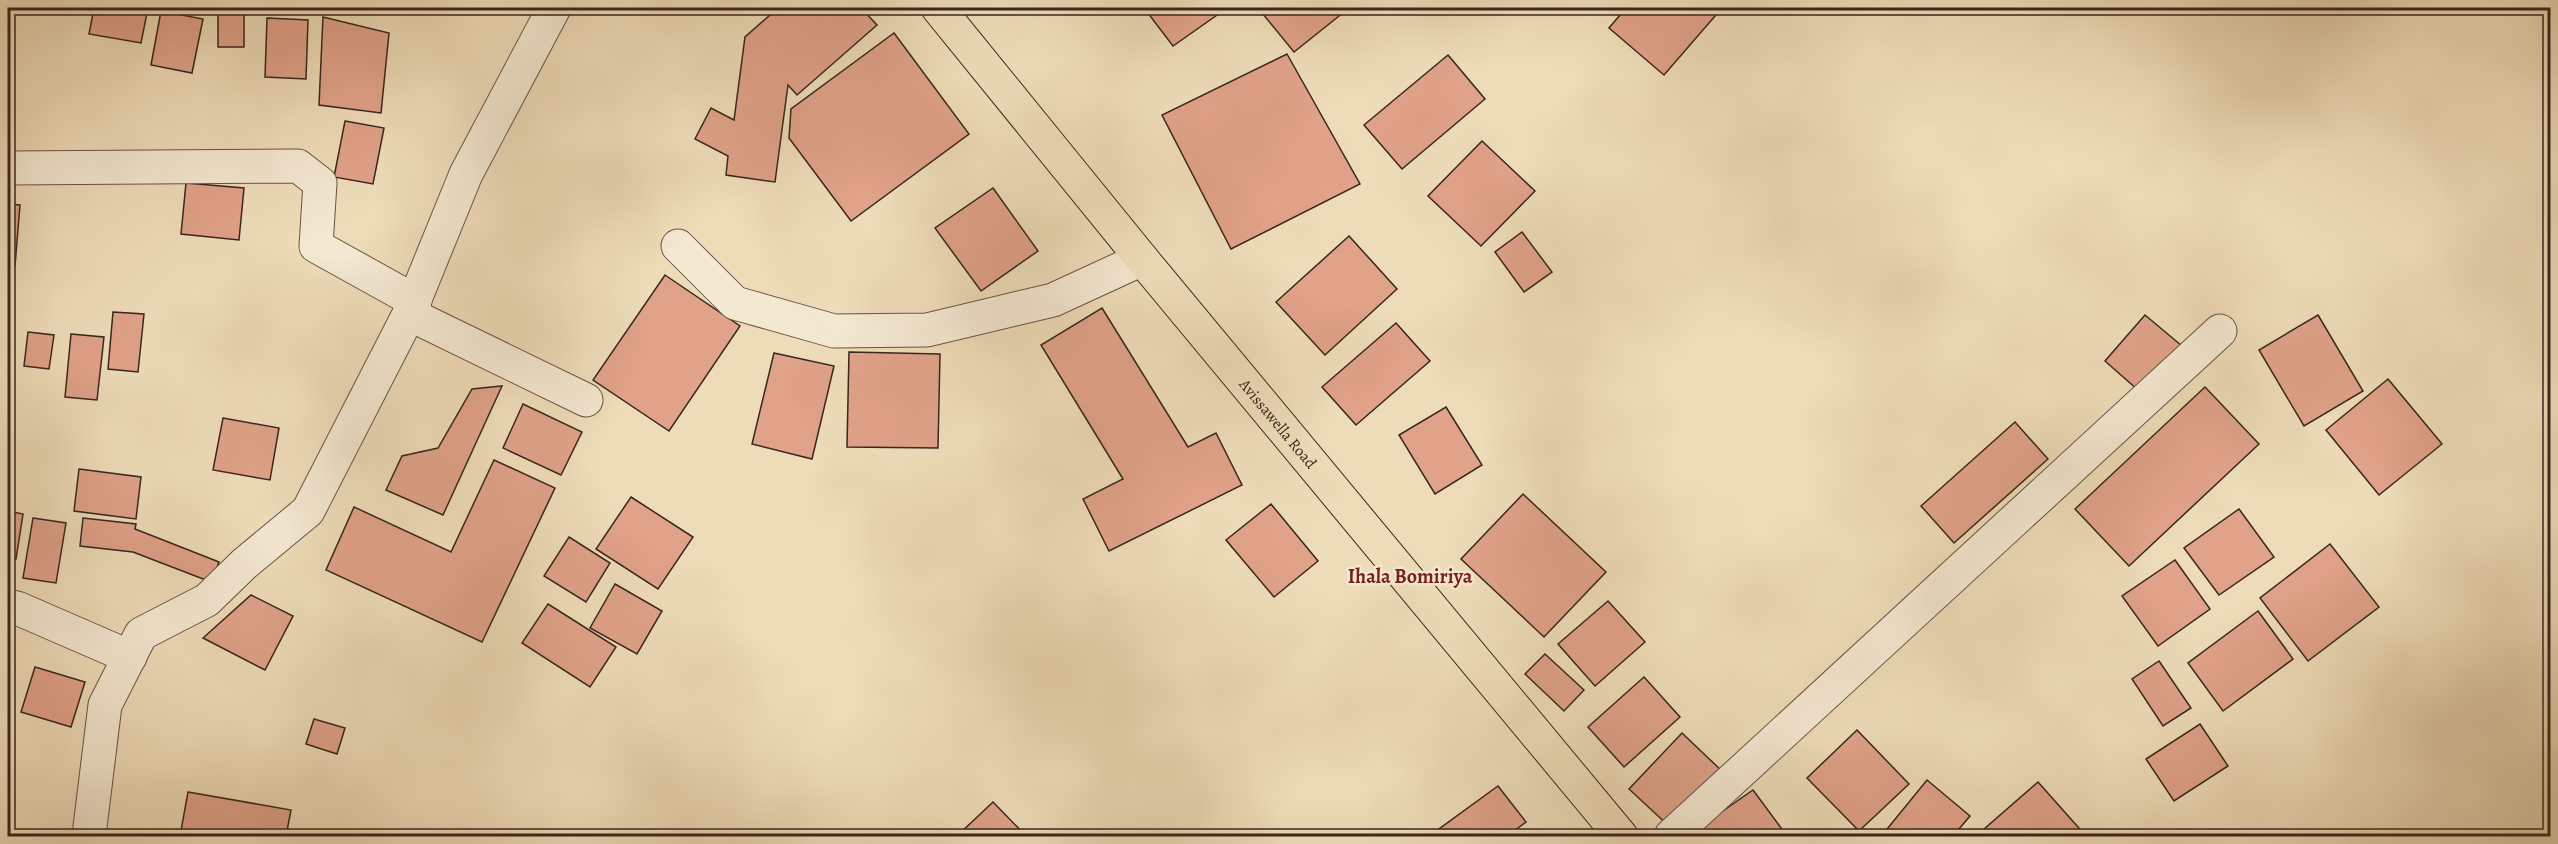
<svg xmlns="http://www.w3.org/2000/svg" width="2558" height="844" viewBox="0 0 2558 844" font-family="Alegreya,serif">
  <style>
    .building { fill: #e0a289; stroke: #38261e; stroke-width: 1.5 }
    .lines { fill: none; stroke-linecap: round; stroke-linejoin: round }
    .minor-casing { stroke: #665444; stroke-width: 35 }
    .major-casing { stroke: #38261e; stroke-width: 35 }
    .minor { stroke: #f4e8d1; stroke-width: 33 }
    .major { stroke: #eedcb8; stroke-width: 33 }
    .labels { text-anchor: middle; stroke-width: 5; stroke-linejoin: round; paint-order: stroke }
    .street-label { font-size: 16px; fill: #38261e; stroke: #f4e8d1 }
    .quarter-label { font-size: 20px; font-weight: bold; fill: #7a1f14; stroke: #f4e8d1 }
  </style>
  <rect width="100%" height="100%" fill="#eedcb8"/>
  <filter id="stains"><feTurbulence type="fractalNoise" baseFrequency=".00333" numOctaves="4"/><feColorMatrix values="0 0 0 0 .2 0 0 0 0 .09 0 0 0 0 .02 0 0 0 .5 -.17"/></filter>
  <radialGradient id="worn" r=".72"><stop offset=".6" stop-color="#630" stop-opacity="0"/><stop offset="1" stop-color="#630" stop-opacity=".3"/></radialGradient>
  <g class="building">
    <polygon points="94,8 148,8 141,43 89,34"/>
    <polygon points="778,8 861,8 877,25 797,95 788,85 775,182 726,175 728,156 695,139 711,108 734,120 745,37"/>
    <polygon points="1144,8 1227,8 1173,46"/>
    <polygon points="1258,8 1349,8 1294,52"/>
    <polygon points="1626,8 1722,8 1664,75 1609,28"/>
    <rect x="218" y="9" width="26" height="38"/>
    <polygon points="161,11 203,19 192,73 151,65"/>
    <polygon points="323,17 389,33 381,113 319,105"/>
    <polygon points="267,18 308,20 306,79 265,77"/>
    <polygon points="894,33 969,134 851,221 789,138 791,109"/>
    <polygon points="1287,54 1360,184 1231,249 1162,115"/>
    <polygon points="1448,55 1485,99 1402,169 1364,125"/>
    <polygon points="345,121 384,128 373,184 334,177"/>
    <polygon points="1482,141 1535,191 1481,246 1428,196"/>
    <polygon points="186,183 244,188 239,240 181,234"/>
    <polygon points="993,188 1038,251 981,291 935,228"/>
    <polygon points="8,204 20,205 15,266 8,265"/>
    <polygon points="1522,232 1552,272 1524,292 1495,252"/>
    <polygon points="1349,236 1397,289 1325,355 1276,302"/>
    <polygon points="665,275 740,326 669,431 593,380"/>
    <polygon points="1102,308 1188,447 1216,433 1242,485 1109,551 1083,499 1123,479 1041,345"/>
    <polygon points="113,312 144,314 138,372 108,369"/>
    <polygon points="2145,315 2188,351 2147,398 2105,361"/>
    <polygon points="2318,315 2363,391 2304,426 2259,350"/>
    <polygon points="1396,323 1430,361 1356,425 1322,387"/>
    <polygon points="28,332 54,335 49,369 24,366"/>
    <polygon points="71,334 104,337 97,400 65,397"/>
    <polygon points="849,352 940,354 938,448 847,447"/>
    <polygon points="774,353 834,366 812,459 752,444"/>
    <polygon points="2388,379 2442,444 2379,495 2326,430"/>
    <polygon points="502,386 443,515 386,490 402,456 438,448 472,389"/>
    <polygon points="2205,387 2259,444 2129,566 2075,509"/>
    <polygon points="523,404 582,432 561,475 503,448"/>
    <polygon points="1446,407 1482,465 1435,494 1399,435"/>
    <polygon points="223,418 279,428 270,480 213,470"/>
    <polygon points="2015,422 2048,459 1954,543 1921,506"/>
    <polygon points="494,460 555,488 482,642 326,570 354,507 451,552"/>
    <polygon points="79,469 141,477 136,519 74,511"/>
    <polygon points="1523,494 1606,572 1544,637 1461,559"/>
    <polygon points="631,497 693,537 658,589 596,549"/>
    <polygon points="1271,504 1318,561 1274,597 1226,540"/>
    <polygon points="2239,509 2274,557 2219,595 2184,548"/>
    <polygon points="8,511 23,514 16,559 8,558"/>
    <polygon points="33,518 66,523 56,583 23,578"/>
    <polygon points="83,518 136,524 135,529 219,562 211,582 133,552 80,546"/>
    <polygon points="569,537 610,563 586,602 544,576"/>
    <polygon points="2330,544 2379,607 2308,661 2260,598"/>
    <polygon points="2175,560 2210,609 2158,646 2122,596"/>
    <polygon points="615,584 662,611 637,654 590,628"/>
    <polygon points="251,595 293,616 265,670 203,638"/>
    <polygon points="1608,601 1645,642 1595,686 1558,644"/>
    <polygon points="548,604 616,647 590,687 522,643"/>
    <polygon points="2258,611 2293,659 2223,711 2188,663"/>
    <polygon points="1545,654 1584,690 1564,711 1525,674"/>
    <polygon points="2159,661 2191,708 2163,726 2132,679"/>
    <polygon points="35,667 85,682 71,727 21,712"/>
    <polygon points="1644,677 1680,717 1624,767 1588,727"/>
    <polygon points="314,719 345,728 337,754 306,744"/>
    <polygon points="2200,724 2228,766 2174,801 2146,759"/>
    <polygon points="1857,730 1909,784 1859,831 1807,778"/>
    <polygon points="1682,733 1725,774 1672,829 1629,789"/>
    <polygon points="1927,780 1970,816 1953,836 1887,836 1883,834"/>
    <polygon points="2038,782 2086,836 1976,836"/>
    <polygon points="1498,786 1526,822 1507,836 1445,836 1439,829"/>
    <polygon points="1753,790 1787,836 1687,836"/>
    <polygon points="188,792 291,810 286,836 180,836"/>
    <polygon points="993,802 1026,836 957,836"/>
  </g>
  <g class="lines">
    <defs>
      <g id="minor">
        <polyline points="8,168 298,166 320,183 316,246 415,301"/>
        <polyline points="678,246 735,303 834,331 927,330 1053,300 1142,259"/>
        <polyline points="409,314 586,400"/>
        <polyline points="8,606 17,608 130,657"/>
        <polyline points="90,827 105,705 141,634 207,600 244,564 308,511 409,314 466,174 554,8"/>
        <polyline points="1671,836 2220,331"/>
      </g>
      <g id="major">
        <path id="s1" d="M938 8 1142 259 1621 836"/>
      </g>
    </defs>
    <use href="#minor" class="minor-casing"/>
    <use href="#major" class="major-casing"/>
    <use href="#minor" class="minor"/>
    <use href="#major" class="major"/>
  </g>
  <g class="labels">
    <g class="street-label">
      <text dy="6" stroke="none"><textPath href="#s1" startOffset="537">Avissawella Road</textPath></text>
    </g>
    <g class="quarter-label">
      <text x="1410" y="583">Ihala Bomiriya</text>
    </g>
  </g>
  <rect width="2558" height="844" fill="none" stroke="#eedcb8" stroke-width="30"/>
  <rect x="9" y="9" width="2540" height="826" fill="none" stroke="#38261e" stroke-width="3"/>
  <rect x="15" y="15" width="2528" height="814" fill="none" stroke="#38261e" stroke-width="1.5"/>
  <rect width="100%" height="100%" filter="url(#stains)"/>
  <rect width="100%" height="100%" fill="url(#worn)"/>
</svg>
